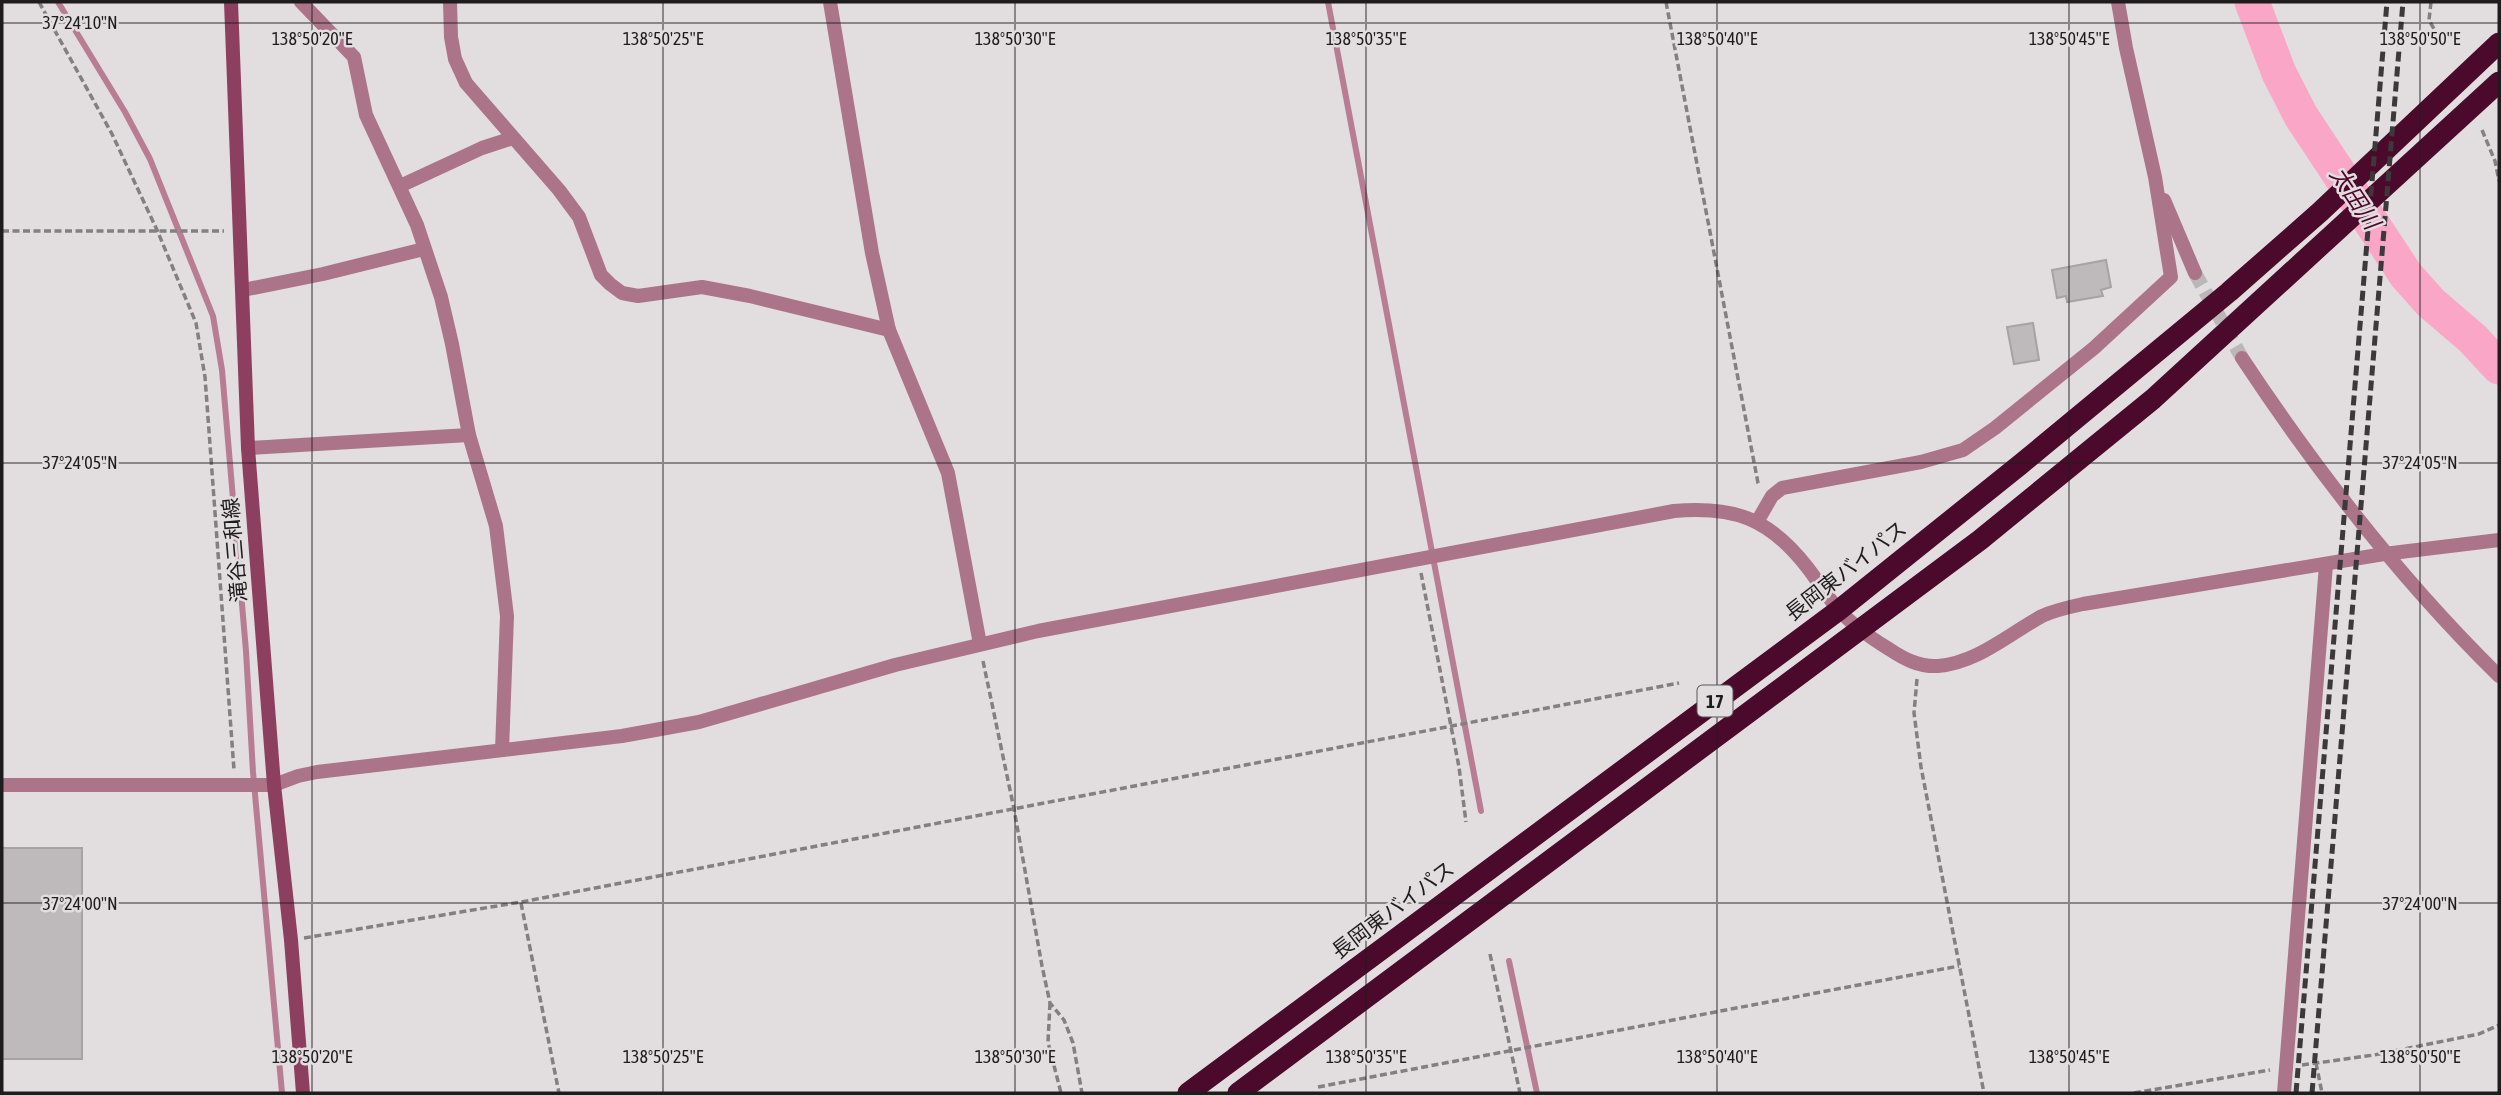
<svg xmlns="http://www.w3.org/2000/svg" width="2501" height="1095" viewBox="0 0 2501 1095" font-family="'Asap Condensed','Noto Sans JP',sans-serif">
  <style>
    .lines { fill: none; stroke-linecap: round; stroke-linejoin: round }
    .stream { stroke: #b87d93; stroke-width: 6 }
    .river { stroke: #faa6c6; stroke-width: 35 }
    .building { fill: #beb9bb; stroke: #a7a2a3; stroke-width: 2 }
    .street-tunnel { stroke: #bbb6b8; stroke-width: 14; stroke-dasharray: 14 7; stroke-linecap: butt }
    .path { stroke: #848082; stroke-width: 3.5; stroke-dasharray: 7 3.5; stroke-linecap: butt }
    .street { stroke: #ab7489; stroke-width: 14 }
    .secondary { stroke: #8d3f60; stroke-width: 14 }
    .highway { stroke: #4b0a2b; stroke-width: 21 }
    .rail { stroke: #3c393b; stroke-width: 5; stroke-dasharray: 10 5; stroke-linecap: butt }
    .ticks { fill: none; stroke: #1e1c1d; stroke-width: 2; stroke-opacity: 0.45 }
    .labels { text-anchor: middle; stroke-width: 5; stroke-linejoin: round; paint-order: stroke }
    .shield { fill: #e2dddf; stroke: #595657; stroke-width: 2 }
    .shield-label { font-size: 19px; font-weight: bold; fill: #1e1c1d }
    .street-label { font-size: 21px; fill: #1e1c1d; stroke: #e2dddf }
    .water-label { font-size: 23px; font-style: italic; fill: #4f062d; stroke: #e2dddf }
    .ticks-label { font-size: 18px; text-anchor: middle; fill: #1e1c1d; stroke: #e2dddf; stroke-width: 5; stroke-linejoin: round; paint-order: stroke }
  </style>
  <rect width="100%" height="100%" fill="#e2dddf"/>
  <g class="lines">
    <g class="stream">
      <polyline points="58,2 125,112 150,159 213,316 222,370 246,651 253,772 282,1093"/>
      <polyline points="1328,2 1481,811"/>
      <polyline points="1509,961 1537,1093"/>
    </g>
    <polyline class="river" points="2252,2 2279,73 2301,116 2406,275 2431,303 2473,339 2499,367"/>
  </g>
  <g class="building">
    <polygon points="2106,260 2111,287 2101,290 2103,296 2067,302 2066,296 2057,298 2052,270"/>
    <polygon points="2033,323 2039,360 2014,364 2007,327"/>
    <rect x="2" y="848" width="80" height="211"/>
  </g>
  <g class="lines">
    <polyline class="street-tunnel" points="2195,273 2242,358"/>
    <g class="path">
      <polyline points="39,2 112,134 157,230 196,323 205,377 234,770"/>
      <polyline points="1666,2 1758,483 1760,486"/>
      <polyline points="2431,2 2429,20 2442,43"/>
      <polyline points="2482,130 2495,161 2499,181"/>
      <polyline points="2,231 224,231"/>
      <polyline points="1421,573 1459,767 1466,822"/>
      <polyline points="983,661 1014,809 1042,966 1050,1003 1064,1020 1073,1043 1082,1093"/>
      <polyline points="1917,679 1914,713 1921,767 1984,1093"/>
      <polyline points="521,903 559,1093"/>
      <polyline points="304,938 521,902 1679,683"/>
      <polyline points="1490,954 1520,1093"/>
      <polyline points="1050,1003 1048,1042 1061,1093"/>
      <polyline points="2316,1063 2322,1093"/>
      <polyline points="2302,1065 2374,1055 2479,1034 2499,1025"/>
      <polyline points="1318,1087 1959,966"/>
      <polyline points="2134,1093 2270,1070"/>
    </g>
    <g class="street">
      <polyline points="301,2 354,57 366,115 417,225 441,297 452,344 469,435 496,526 507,616 502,750"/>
      <polyline points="450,2 451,37 455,59 466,83 559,190 579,217 601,275 610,284 622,293 638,296 702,287 750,296 889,330"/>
      <polyline points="830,2 872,253 889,330 948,473 980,644"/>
      <polyline points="400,186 482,148 513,138"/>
      <polyline points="2164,200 2195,273"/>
      <polyline points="243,290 323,274 424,249"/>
      <path d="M2242 358C2318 473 2401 580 2499 676"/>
      <polyline points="248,448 469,435"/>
      <polyline points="1757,522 1772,496 1782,488 1921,462 1963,450 1995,428 2094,348 2171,277 2155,177 2126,48 2118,2"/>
      <path d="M2 785H274L298 776 317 772 622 736 699 722 895 665 1038 631 1674 511C1734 506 1769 518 1807 567 1818 581 1827 597 1839 610 1853 626 1871 638 1889 649 1904 659 1919 667 1938 666 1977 663 2009 634 2042 616 2055 610 2069 607 2083 604L2384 554 2499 540"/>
      <polyline points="2284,1093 2326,565"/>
    </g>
    <polyline class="secondary" points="231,2 248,448 274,785 291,940 303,1093"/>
    <g class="highway">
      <polyline points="1188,1093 1839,610 2021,464 2229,292 2320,212 2499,43"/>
      <polyline points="1238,1093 1980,540 2153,399 2499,82"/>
    </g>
    <g class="rail">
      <polyline points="2296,1093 2387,2"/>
      <polyline points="2312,1093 2403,2"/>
    </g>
  </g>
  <path class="ticks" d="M312 2V1093M663 2V1093M1015 2V1093M1366 2V1093M1717 2V1093M2069 2V1093M2420 2V1093M2 23H2499M2 463H2499M2 903H2499"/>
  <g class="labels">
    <rect class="shield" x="1697.5" y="685.5" width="35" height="31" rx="5"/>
    <g class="shield-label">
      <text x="1715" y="708">17</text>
    </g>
    <g class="street-label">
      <text transform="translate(235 550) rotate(-95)" y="7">滝谷三和線</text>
      <text transform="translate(1846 571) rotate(-38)" y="7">長岡東バイパス</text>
      <text transform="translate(1393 910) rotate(-37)" y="7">長岡東バイパス</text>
    </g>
    <g class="water-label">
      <text transform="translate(2355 198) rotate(56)" y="8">太田川</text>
    </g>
  </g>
  <g class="ticks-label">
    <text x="80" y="29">37°24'10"N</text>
    <text x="312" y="45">138°50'20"E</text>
    <text x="663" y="45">138°50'25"E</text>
    <text x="1015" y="45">138°50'30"E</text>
    <text x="1366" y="45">138°50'35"E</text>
    <text x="1717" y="45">138°50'40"E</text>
    <text x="2069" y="45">138°50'45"E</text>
    <text x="2420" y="45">138°50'50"E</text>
    <text x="80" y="469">37°24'05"N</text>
    <text x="2420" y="469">37°24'05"N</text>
    <text x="80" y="910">37°24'00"N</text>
    <text x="2420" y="910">37°24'00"N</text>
    <text x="312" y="1063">138°50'20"E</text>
    <text x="663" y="1063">138°50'25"E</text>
    <text x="1015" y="1063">138°50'30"E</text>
    <text x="1366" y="1063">138°50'35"E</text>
    <text x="1717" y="1063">138°50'40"E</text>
    <text x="2069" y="1063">138°50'45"E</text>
    <text x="2420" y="1063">138°50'50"E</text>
  </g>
  <rect width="2501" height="1095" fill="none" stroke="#1e1c1d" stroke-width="7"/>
</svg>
